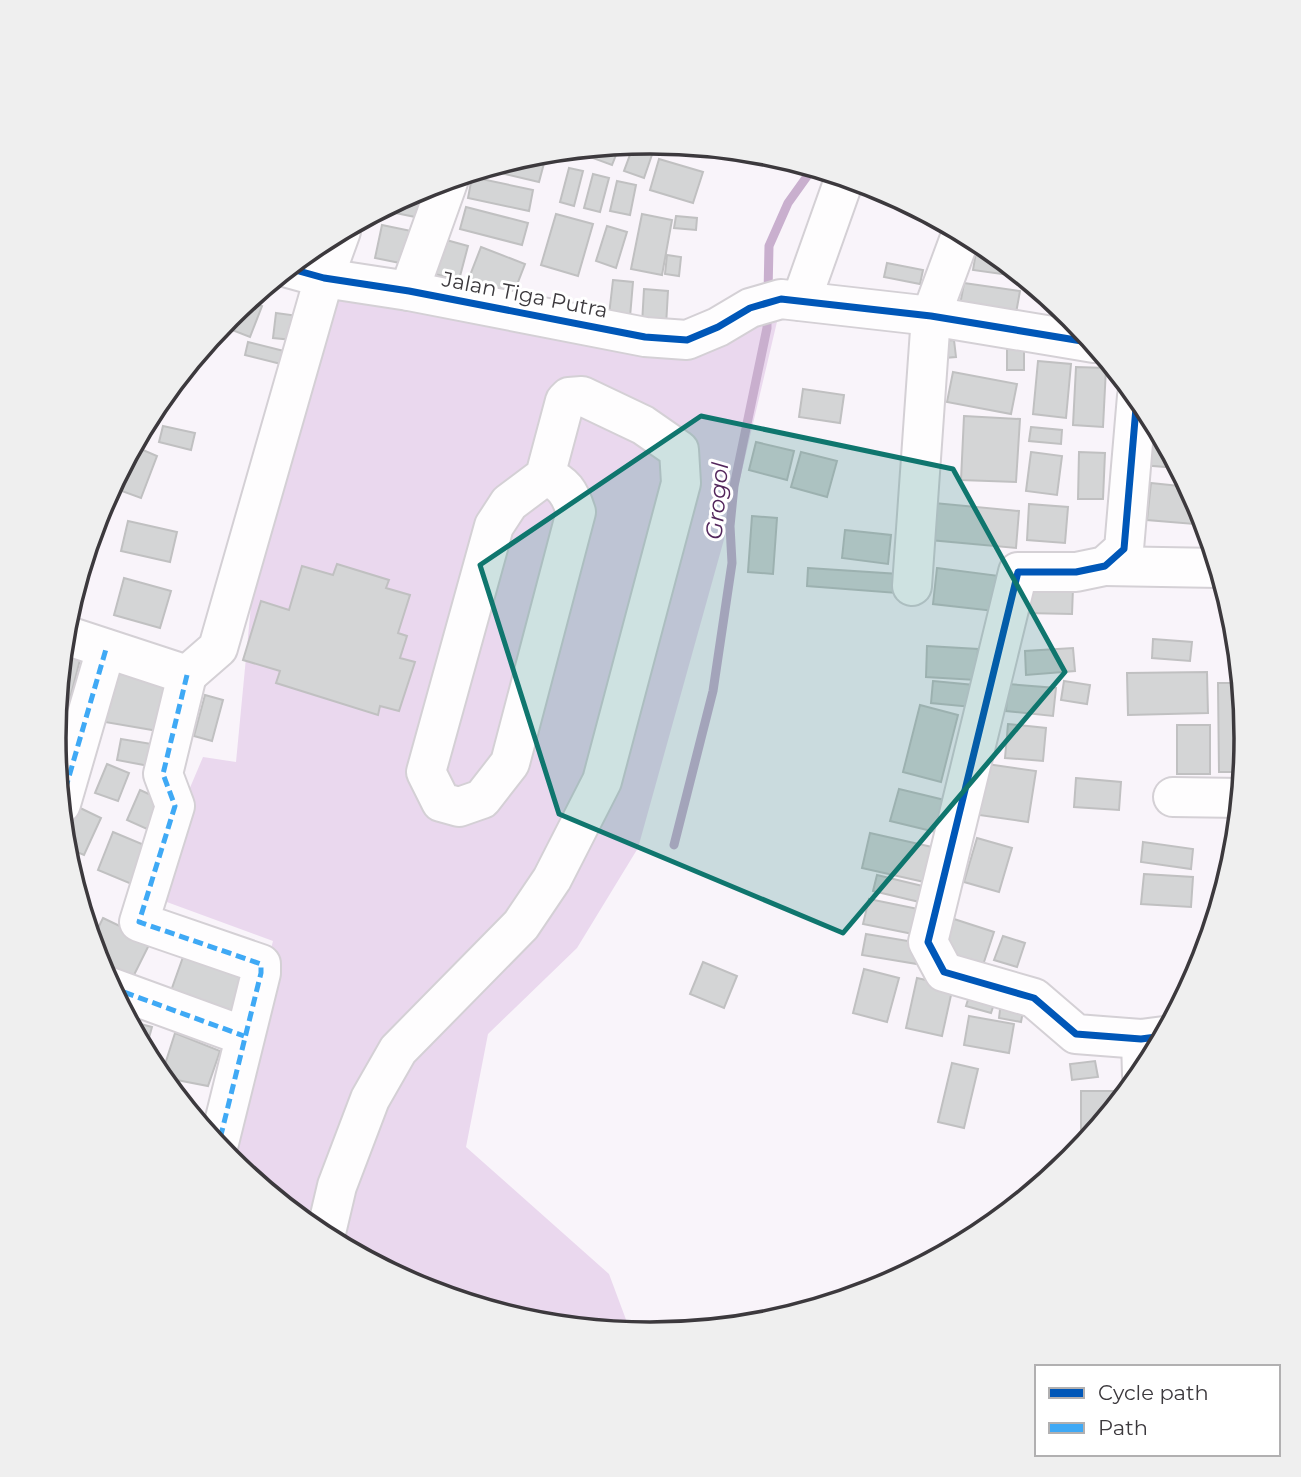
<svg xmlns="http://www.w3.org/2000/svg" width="1301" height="1477" viewBox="0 0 1301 1477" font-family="Montserrat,sans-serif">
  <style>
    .green { fill: #ead8ee }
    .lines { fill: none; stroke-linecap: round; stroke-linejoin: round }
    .stream { stroke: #c9afce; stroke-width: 9 }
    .building { fill: #d4d5d6; stroke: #c0c0c1; stroke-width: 2 }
    .minor-casing { stroke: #d4d0d5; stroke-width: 42 }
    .minor { stroke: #fefdfe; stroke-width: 38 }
    .quiet { stroke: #3fa9f5; stroke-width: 5; stroke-dasharray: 10 5; stroke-linecap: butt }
    .cycleway-casing { stroke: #fff; stroke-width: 11 }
    .cycleway { stroke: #0057b8; stroke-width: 7 }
    .marked { fill: #0f766e; fill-opacity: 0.2; stroke: #0f766e; stroke-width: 5; stroke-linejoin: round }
    .labels { text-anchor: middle; stroke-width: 6; stroke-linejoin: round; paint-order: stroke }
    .street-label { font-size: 21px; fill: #3c393d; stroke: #fff }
    .water-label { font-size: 23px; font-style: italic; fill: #53265c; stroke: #fff }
    .rim { fill: none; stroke: #3c393d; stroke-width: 3.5 }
  </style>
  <rect width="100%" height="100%" fill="#f9f4fa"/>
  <polygon class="green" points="784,292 735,500 638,848 577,948 488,1034 466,1147 609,1274 631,1333 534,1323 422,1289 319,1234 229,1160 198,1123 226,1125 273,941 145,894 203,757 236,762 252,595 336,294 670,337"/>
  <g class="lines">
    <g class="stream">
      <polyline points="768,293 769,246 788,203 813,168"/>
      <polyline points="674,845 713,691 732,563 730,526 734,486 767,328 767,314"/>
    </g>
  </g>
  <g class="building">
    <polygon points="656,143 644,178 624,171 634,144"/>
    <polygon points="620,145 612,165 582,154 584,149"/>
    <polygon points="547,152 539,182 484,169 535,154"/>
    <polygon points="659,159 703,172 693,203 650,190"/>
    <polygon points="569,168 583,171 574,206 560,202"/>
    <polygon points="593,174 609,178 600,212 584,208"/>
    <polygon points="472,177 533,190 529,211 468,198"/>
    <polygon points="617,181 636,185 630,215 610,211"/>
    <polygon points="406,196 433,202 430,220 381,210"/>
    <polygon points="466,207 528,223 522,245 460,229"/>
    <polygon points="556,214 593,224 578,276 541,265"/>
    <polygon points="642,214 672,220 662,275 631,269"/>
    <polygon points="676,216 697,218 696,230 674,228"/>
    <polygon points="382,225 416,232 410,265 375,258"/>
    <polygon points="607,226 627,232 616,268 596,261"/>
    <polygon points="439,238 468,246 459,280 431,273"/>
    <polygon points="978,241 982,243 1024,277 973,270"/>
    <polygon points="481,247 525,264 513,295 469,278"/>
    <polygon points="667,255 681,257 679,276 665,274"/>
    <polygon points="887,263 923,270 920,284 884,277"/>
    <polygon points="613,280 633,282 630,317 609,315"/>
    <polygon points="964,283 1020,291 1016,313 960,305"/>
    <polygon points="644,289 668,291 666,326 642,324"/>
    <polygon points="248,301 262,306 250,337 232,330 241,307"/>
    <polygon points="276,313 306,317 303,341 273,338"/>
    <polygon points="954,340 956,357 932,359 931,342"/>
    <polygon points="248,342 296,354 293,367 245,355"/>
    <rect x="1007" y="347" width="17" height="23"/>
    <polygon points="1038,361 1071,364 1066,418 1033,414"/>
    <polygon points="1076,367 1106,368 1103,427 1073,425"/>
    <polygon points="953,372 1017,384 1011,414 947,402"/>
    <polygon points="803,389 844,395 840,423 799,417"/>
    <polygon points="964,416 1020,419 1016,482 961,480"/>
    <polygon points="163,426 195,433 191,450 159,442"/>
    <polygon points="1031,427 1062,430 1061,444 1029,441"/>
    <polygon points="1144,438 1164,440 1179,468 1141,465"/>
    <polygon points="756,442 794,451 787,480 749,470"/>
    <polygon points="136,447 157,456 141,498 119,490"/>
    <polygon points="801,452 837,461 827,497 791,487"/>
    <polygon points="1031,452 1062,456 1057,495 1026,491"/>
    <polygon points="1079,452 1105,453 1103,499 1078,499"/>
    <polygon points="1151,483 1189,487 1202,511 1206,525 1147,520"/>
    <polygon points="934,503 1019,511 1016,548 930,540"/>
    <polygon points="1029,504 1068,507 1065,543 1027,540"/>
    <polygon points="752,516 777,518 773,574 748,572"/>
    <polygon points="128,521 177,532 170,562 121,551"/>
    <polygon points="845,530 891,535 888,564 842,558"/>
    <polygon points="337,564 389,580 386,588 410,595 398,633 407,636 400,658 415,662 399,711 380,706 378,715 276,683 280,671 243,660 261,601 289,610 302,566 333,575"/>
    <polygon points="808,568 899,574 897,593 807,586"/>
    <polygon points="937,568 1007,577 1003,612 933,604"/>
    <polygon points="124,578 171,591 160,628 114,615"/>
    <polygon points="1025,587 1073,588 1072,614 1025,613"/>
    <polygon points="1153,639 1192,642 1190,661 1152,658"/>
    <polygon points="927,646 978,649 976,680 926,677"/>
    <polygon points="1073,648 1075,671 1026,675 1025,651"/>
    <polygon points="62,655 80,660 69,702 58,699"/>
    <polygon points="114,667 173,677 164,732 105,722"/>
    <polygon points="1207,672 1208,713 1128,715 1127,673"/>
    <polygon points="933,681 974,685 972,707 931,703"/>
    <polygon points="1064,681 1090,685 1087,704 1061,700"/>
    <polygon points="1218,683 1241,683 1247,739 1243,772 1219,772"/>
    <polygon points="1008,684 1056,688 1053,716 1006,711"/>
    <polygon points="205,695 223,700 212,741 194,736"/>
    <polygon points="920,705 958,715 941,782 903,772"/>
    <polygon points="57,714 69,717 59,754 56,753 54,739"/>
    <polygon points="1008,724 1046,728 1043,761 1005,758"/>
    <rect x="1177" y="725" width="33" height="49"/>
    <polygon points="121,739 164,746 160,768 117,760"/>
    <polygon points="980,763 1036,771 1028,822 972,814"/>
    <polygon points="107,764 129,773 118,801 95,793"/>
    <polygon points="1076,778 1121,782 1119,810 1074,807"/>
    <polygon points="899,789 953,802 944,834 890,821"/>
    <polygon points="140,790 160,799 147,829 127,820"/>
    <polygon points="76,806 101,818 84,855 65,847 64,833"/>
    <polygon points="113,832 149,847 134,885 98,870"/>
    <polygon points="870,833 941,849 933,884 862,868"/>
    <polygon points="977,838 1012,848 999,892 964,882"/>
    <polygon points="1143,842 1193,849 1191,869 1141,862"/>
    <polygon points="1144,874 1193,877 1191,907 1141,904"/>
    <polygon points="877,875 935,889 932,905 873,891"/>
    <polygon points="869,899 923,910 918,935 863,924"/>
    <polygon points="103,918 151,941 128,987 104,975 99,966 92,940"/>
    <polygon points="954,919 994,932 983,965 943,952"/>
    <polygon points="866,934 920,943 917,964 862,955"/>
    <polygon points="1003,936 1025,943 1017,967 994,960"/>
    <polygon points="188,943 249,964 226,1027 166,1005"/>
    <polygon points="703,962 737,976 724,1008 690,994"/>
    <polygon points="864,969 899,978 887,1022 853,1013"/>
    <polygon points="917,978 953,986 942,1036 906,1028"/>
    <polygon points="971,990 996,998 991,1013 966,1006"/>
    <polygon points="1001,1002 1024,1006 1021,1022 999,1018"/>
    <polygon points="969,1016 1014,1024 1009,1053 964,1045"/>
    <polygon points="129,1021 152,1027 145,1052"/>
    <polygon points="175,1033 220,1051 208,1086 161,1077"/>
    <polygon points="1095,1061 1098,1077 1072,1080 1070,1064"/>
    <polygon points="952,1063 978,1069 964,1128 938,1122"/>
    <polygon points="1081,1091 1120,1091 1120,1101 1081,1149"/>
  </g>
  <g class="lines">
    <defs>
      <g id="minor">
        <polyline points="288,268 324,278 409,291 645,337 687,340 718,327 750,308 781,299 931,316 1094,343"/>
        <polyline points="409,291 449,179"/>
        <polyline points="801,301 845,177"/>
        <polyline points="1137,396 1124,549 1105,566 1076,572 1018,572 928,942 944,972 1034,998 1076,1034 1141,1039 1164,1036"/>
        <polyline points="1105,566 1219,568"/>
        <polyline points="912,586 931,316 962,232"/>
        <polyline points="65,635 187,675 218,648 324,278 341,231"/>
        <polyline points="187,675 163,774 175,806 139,922 261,964 261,973 218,1147"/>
        <polyline points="1173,797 1241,798"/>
        <polyline points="61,804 106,649"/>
        <polyline points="110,987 244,1036"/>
        <polyline points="1141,1039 1142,1075"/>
        <path d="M325 1237 337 1186 370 1099 398 1050 521 925 552 879 602 781 681 483 679 450 643 425 582 396 569 397 565 401 545 476 509 503 494 526 426 772 441 802 459 807 482 799 510 763 576 512C570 493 564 483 545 476"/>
      </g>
    </defs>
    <use href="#minor" class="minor-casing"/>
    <use href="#minor" class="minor"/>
    <g class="quiet">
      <polyline points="187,675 163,774 175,806 139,922 261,964 261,973 218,1147"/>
      <polyline points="61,804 106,649"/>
      <polyline points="110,987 244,1036"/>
    </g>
    <defs>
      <g id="cycleway">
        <polyline points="288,268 324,278 409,291 645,337 687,340 718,327 750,308 781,299 931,316 1094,343"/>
        <polyline points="1137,396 1124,549 1105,566 1076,572 1018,572 928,942 944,972 1034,998 1076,1034 1141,1039 1164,1036"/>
      </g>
    </defs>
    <use href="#cycleway" class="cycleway-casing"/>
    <use href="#cycleway" class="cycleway"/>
  </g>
  <path class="marked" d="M701 416 953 469 1065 672 843 933 559 814 480 565Z"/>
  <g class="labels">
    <g class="street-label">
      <text transform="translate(525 295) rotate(11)" y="7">Jalan Tiga Putra</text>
    </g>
    <g class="water-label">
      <text transform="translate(717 501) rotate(-85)" y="8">Grogol</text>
    </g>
  </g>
  <path d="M0 0H1301V1477H0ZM66 738a584 584 0 1 1 1168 0a584 584 0 1 1-1168 0Z" fill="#efefef" fill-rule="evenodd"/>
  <path class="rim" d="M66 738a584 584 0 1 1 1168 0a584 584 0 1 1-1168 0Z"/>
  <rect x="1035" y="1365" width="245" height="91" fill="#ffffff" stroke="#b1b0b1" stroke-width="2"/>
  <rect x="1049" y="1388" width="35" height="10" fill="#0057b8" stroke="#b1b0b1" stroke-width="2"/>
  <text x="1098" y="1400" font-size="21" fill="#3c393d">Cycle path</text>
  <rect x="1049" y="1423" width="35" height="10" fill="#3fa9f5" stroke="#b1b0b1" stroke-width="2"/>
  <text x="1098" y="1435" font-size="21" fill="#3c393d">Path</text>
</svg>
